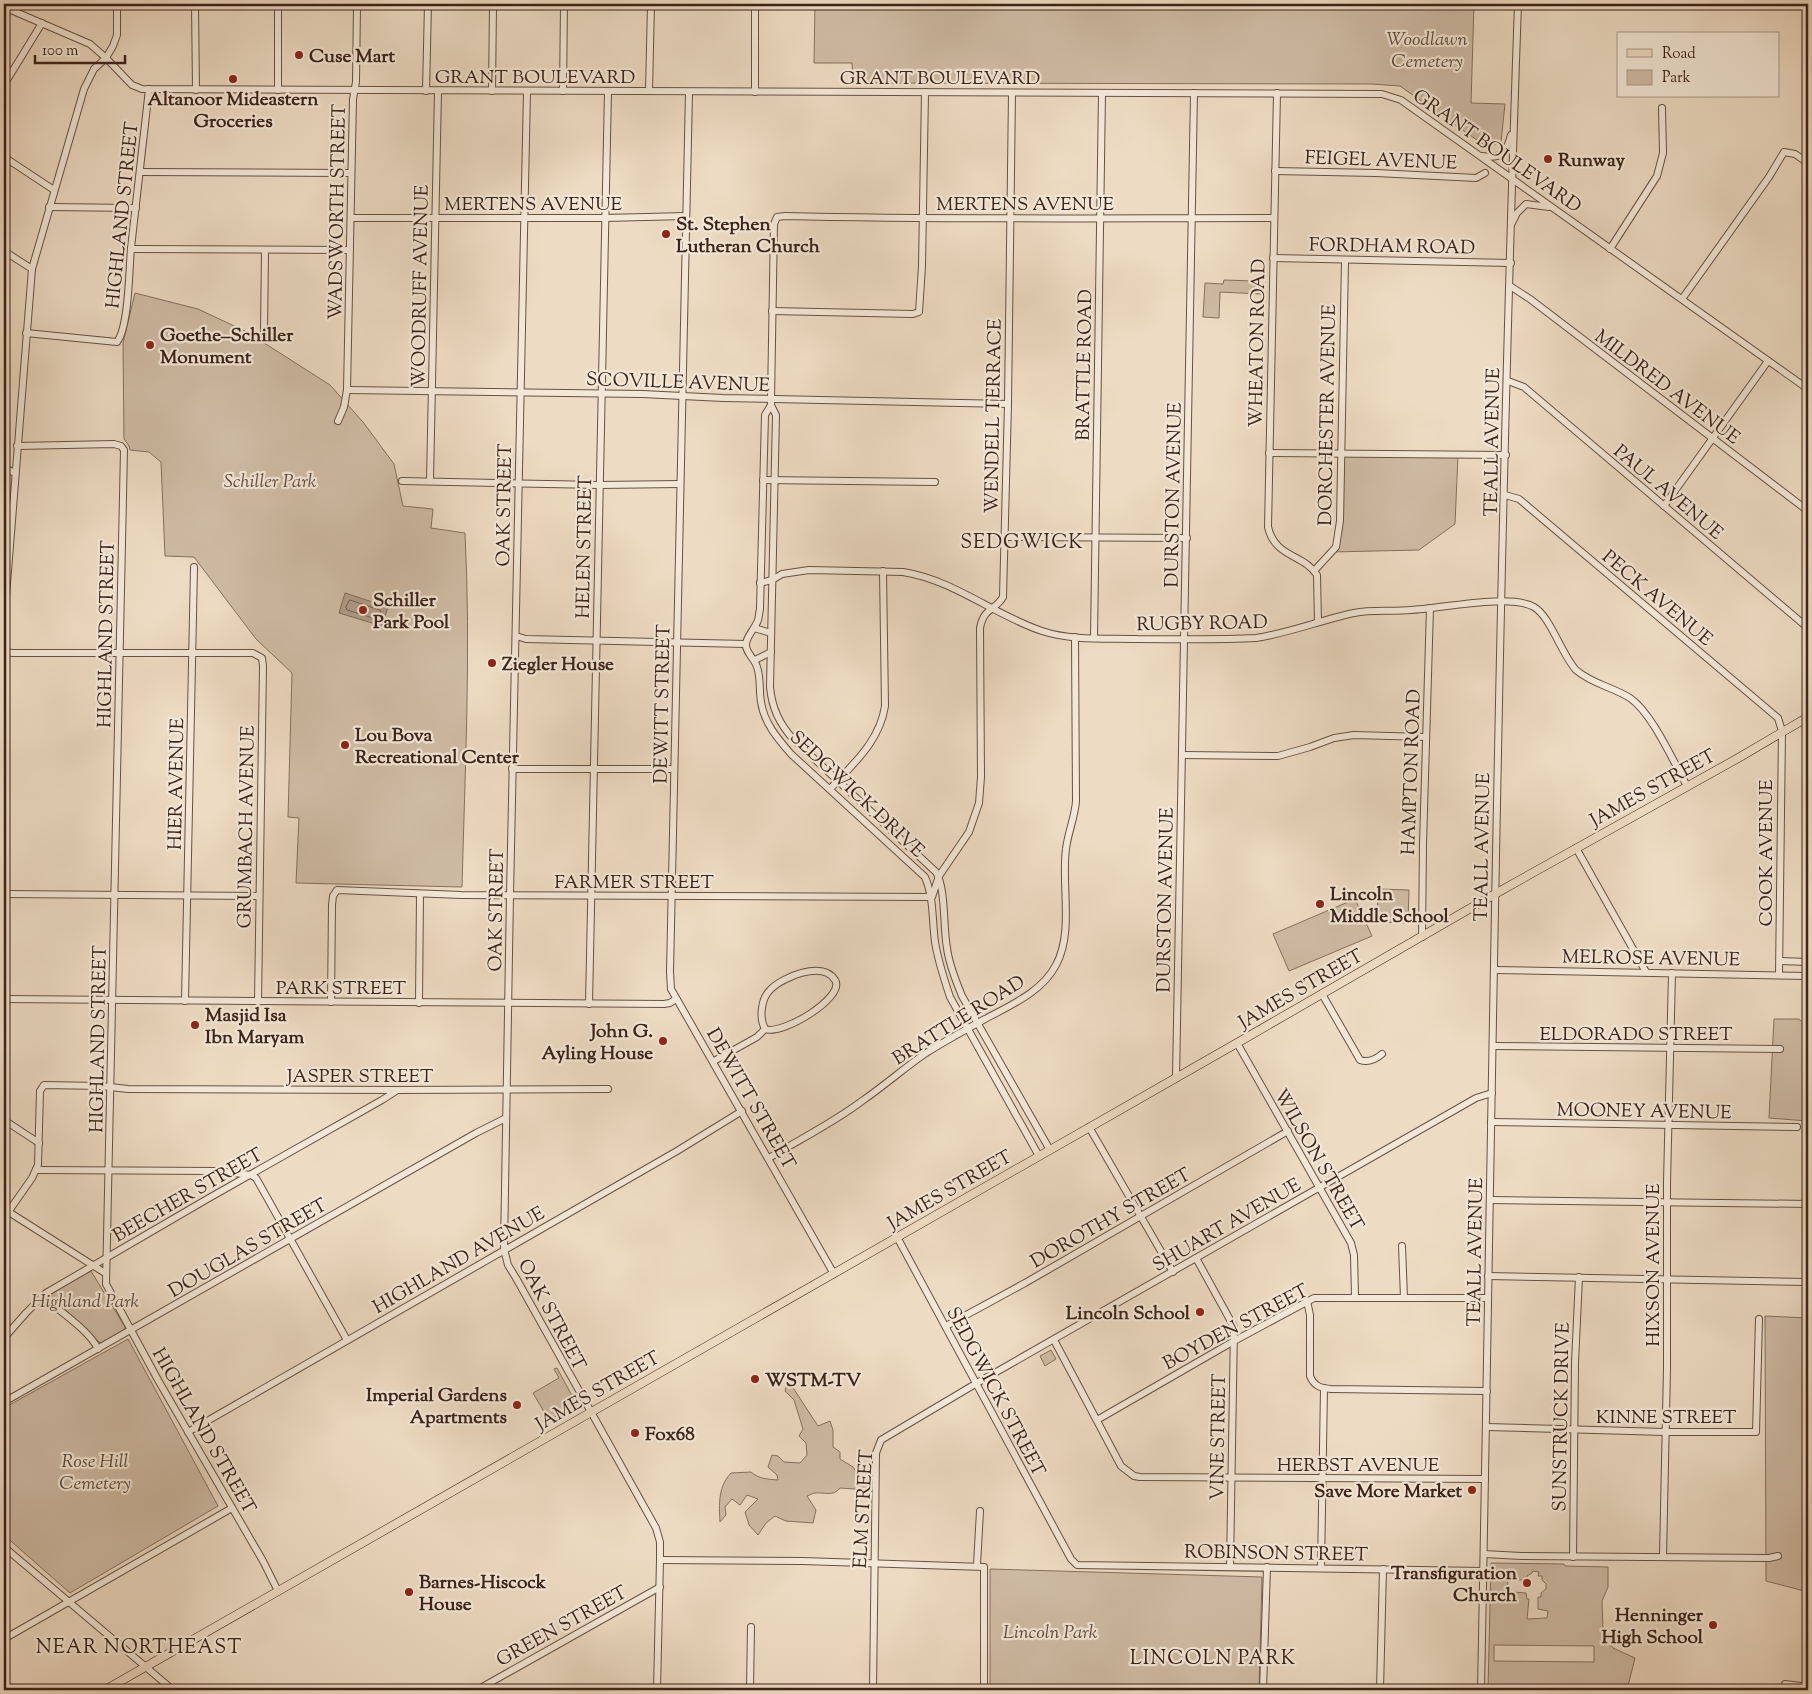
<svg xmlns="http://www.w3.org/2000/svg" width="1812" height="1694" viewBox="0 0 1812 1694" font-family="'Sorts Mill Goudy',serif">
  <style>
    .green { fill: #cfbca6; stroke: #867060; fill-rule: evenodd }
    .water { fill: #b19c8a; stroke: #826c5d }
    .lines { fill: none; stroke-linecap: round; stroke-linejoin: round }
    .shore { stroke: #766052; stroke-width: 1 }
    .minor-casing { stroke: #685144; stroke-width: 8 }
    .major-casing { stroke: #3c231a; stroke-width: 9 }
    .minor { stroke: #f3e8d8; stroke-width: 6 }
    .major { stroke: #eddbc3; stroke-width: 8 }
    .poi-dot { fill: #8f2418; stroke: #f3e8d8; stroke-width: 2 }
    .labels { text-anchor: middle; stroke-width: 4.5; stroke-linejoin: round; paint-order: stroke }
    .park-label { font-size: 19px; font-style: italic; fill: #61493d; stroke: #f3e8d8 }
    .poi-label { font-size: 19px; font-weight: bold; fill: #3c231a; stroke: #f3e8d8; text-anchor: start }
    .street-label { font-size: 19px; fill: #3c231a; stroke: #f3e8d8 }
    .neighbourhood-label { font-size: 20px; letter-spacing: 1px; fill: #3c231a; stroke: #f3e8d8 }
  </style>
  <rect width="100%" height="100%" fill="#eddbc3"/>
  <filter id="stains"><feTurbulence type="fractalNoise" baseFrequency=".004" numOctaves="4"/><feColorMatrix values="0 0 0 0 .2 0 0 0 0 .09 0 0 0 0 .02 0 0 0 .5 -.17"/></filter>
  <radialGradient id="worn" r=".72"><stop offset=".6" stop-color="#630" stop-opacity="0"/><stop offset="1" stop-color="#630" stop-opacity=".3"/></radialGradient>
  <g class="green">
    <polygon points="815,4 1474,4 1471,103 1505,104 1501,142 1491,146 1484,145 1400,86 1372,84 853,83 852,63 814,63"/>
    <polygon points="1224,280 1255,281 1255,287 1261,288 1261,294 1220,292 1219,318 1203,317 1205,283 1223,284"/>
    <path d="M135 293 198 309 247 332 330 385 363 422 394 464 403 506 433 509 431 528 465 533C471 651 465 769 462 887L296 883 299 818 288 817 292 673 256 639 194 557 165 556 161 462 149 452 130 450 129 446 124 439 123 343Z"/>
    <polygon points="1341,454 1458,455 1455,524 1419,550 1332,552 1336,547"/>
    <polygon points="1378,889 1409,890 1408,923 1377,922"/>
    <polygon points="1355,899 1372,936 1289,971 1273,934"/>
    <polygon points="1774,1019 1799,1019 1808,1027 1808,1173 1803,1173 1807,1121 1769,1118"/>
    <polygon points="91,1271 125,1327 125,1330 102,1343 99,1342 49,1294"/>
    <polygon points="1765,1316 1808,1318 1808,1592 1766,1581"/>
    <polygon points="128,1339 218,1506 70,1593 4,1535 4,1408"/>
    <polygon points="1051,1350 1056,1359 1045,1366 1040,1356"/>
    <polygon points="557,1368 577,1405 546,1422 543,1410 533,1393 559,1378 554,1369"/>
    <path d="M788 1380 818 1426 830 1421 833 1430V1447L840 1452V1459L853 1467 857 1473 864 1470 869 1480 868 1496 855 1489 840 1488C833 1497 825 1492 815 1493 813 1493 810 1495 807 1496L816 1510 813 1523 786 1521 775 1516 766 1523 758 1535 749 1525 745 1512 758 1499 747 1495 740 1505 732 1499 725 1507 726 1515 720 1522C719 1504 718 1487 731 1473L751 1472C759 1479 767 1479 778 1480L777 1475 768 1467 772 1455 778 1456 784 1462 800 1463 807 1455 806 1443 799 1436 803 1429 794 1400 785 1391Z"/>
    <path d="M1491 1563 1564 1564 1565 1566 1608 1567V1587L1602 1601 1603 1630 1606 1639 1613 1648 1635 1658 1627 1690H1488ZM1533 1571 1539 1572 1538 1576H1542V1580L1546 1584V1589L1541 1593V1597H1538V1609L1548 1611 1547 1618 1527 1619 1529 1599H1527L1526 1593 1512 1592V1596L1510 1597 1509 1596V1592H1506L1508 1583 1507 1580 1509 1576 1512 1577V1580H1526L1527 1576 1532 1573ZM1494 1645 1594 1646V1662L1494 1661Z"/>
    <polygon points="990,1569 1262,1577 1259,1690 990,1690"/>
  </g>
  <polygon class="water" points="345,593 388,607 382,626 339,613"/>
  <g class="lines">
    <polygon class="shore" points="350,600 380,610 381,612 379,618 376,619 347,610 346,607"/>
    <defs>
      <g id="minor">
        <polyline points="195,4 196,90"/>
        <polyline points="278,4 278,90"/>
        <polyline points="755,4 755,92"/>
        <polyline points="4,7 90,44 106,58 132,85 142,89 1382,94 1401,100 1808,389"/>
        <polyline points="4,85 42,23"/>
        <polyline points="426,91 428,4"/>
        <polyline points="492,91 493,4"/>
        <polyline points="527,91 510,895 504,1249 508,1265 516,1278 656,1528 660,1542 660,1560 657,1690"/>
        <polyline points="563,91 564,4"/>
        <polyline points="649,91 651,4"/>
        <polyline points="689,92 670,972 671,989 834,1274"/>
        <path d="M1277 93 1268 527C1275 558 1304 554 1317 575L1318 622"/>
        <path d="M1482 156C1503 159 1506 153 1511 135"/>
        <polyline points="4,157 54,190"/>
        <polyline points="1275,171 1376,173 1476,178 1485,173"/>
        <polyline points="140,172 351,173"/>
        <polyline points="49,207 136,208"/>
        <polyline points="351,218 605,218 686,216"/>
        <polyline points="1512,223 1517,213 1526,204 1549,207"/>
        <polyline points="131,249 350,250"/>
        <polyline points="1610,249 1657,176 1663,153 1662,108"/>
        <polyline points="4,251 32,269"/>
        <polyline points="1273,258 1511,263"/>
        <polyline points="1510,286 1530,299 1808,511"/>
        <polyline points="1682,299 1769,177 1784,152 1795,154 1808,163"/>
        <polyline points="772,311 913,314 919,312 922,266 925,92"/>
        <path d="M26 333 117 342C129 326 129 270 131 248 137 195 143 142 149 89"/>
        <polyline points="264,333 265,251"/>
        <polyline points="1508,381 1524,387 1808,628"/>
        <polyline points="347,390 642,394 723,398 1008,404"/>
        <path d="M771 405 776 415 770 687C772 708 779 723 793 739L936 872C946 889 943 927 947 948 949 965 956 981 962 996L1050 1150"/>
        <polyline points="338,421 344,407 347,390 353,99 356,82 357,4"/>
        <polyline points="17,446 114,444 121,446 124,450 106,1284 158,1380 263,1561 278,1591"/>
        <polyline points="1269,453 1506,455"/>
        <polyline points="4,468 15,473"/>
        <polyline points="763,480 935,482"/>
        <polyline points="402,481 599,485 680,484"/>
        <polyline points="430,481 438,91"/>
        <polyline points="1505,495 1519,499 1778,718 1782,731 1779,975"/>
        <polyline points="1664,506 1768,361"/>
        <polyline points="1005,537 1187,538"/>
        <polyline points="1314,571 1336,547 1340,521 1345,260"/>
        <path d="M760 583 772 580 782 574 809 570 903 572C954 580 994 615 1042 631 1072 641 1107 638 1137 639 1177 639 1216 640 1256 638 1289 633 1321 620 1354 613 1373 609 1392 612 1411 610 1439 609 1510 593 1534 607 1550 616 1562 655 1576 670 1592 684 1613 687 1630 698 1652 713 1673 761 1687 786"/>
        <polyline points="4,621 32,269 84,89 94,69 106,58 113,46 117,35 117,4"/>
        <polyline points="754,628 771,633"/>
        <polyline points="516,636 526,639 746,644"/>
        <polyline points="1094,638 1102,93"/>
        <polyline points="4,652 13,653 253,653 262,658 263,666 258,1002"/>
        <polyline points="755,660 771,652"/>
        <polyline points="1182,755 1278,756 1310,747 1334,738 1354,735 1426,737"/>
        <polyline points="512,769 674,769"/>
        <path d="M830 789C853 764 880 741 885 706L883 571"/>
        <polyline points="1576,848 1646,972"/>
        <polyline points="4,894 259,896"/>
        <polyline points="1422,937 1423,844 1430,608"/>
        <polyline points="1780,961 1808,962"/>
        <polyline points="1494,970 1808,976"/>
        <path d="M1322 994 1360 1060C1368 1063 1376 1059 1382 1054"/>
        <polyline points="4,999 664,1004 670,1003 676,999"/>
        <polyline points="185,1001 194,567"/>
        <path d="M331 1002 332 905 333 896 337 890 461 895 932 897 939 876 969 832 979 803 981 777 980 628C984 607 995 611 1003 597L1008 404 1012 93"/>
        <polyline points="419,1003 420,894"/>
        <polyline points="589,1004 608,91"/>
        <polyline points="1237,1043 1351,1243 1354,1255 1355,1297"/>
        <polyline points="1493,1046 1780,1049"/>
        <path d="M714 1061 757 1037 765 1029C782 1036 846 997 835 980 823 960 782 977 770 990 761 999 759 1018 765 1029"/>
        <polyline points="1176,1078 1194,93"/>
        <polyline points="4,1120 39,1143"/>
        <polyline points="1491,1122 1797,1127"/>
        <polyline points="1089,1127 1173,1272"/>
        <path d="M1039 1156 950 997C944 979 938 961 935 942 932 920 934 898 925 877L791 754C778 739 764 723 761 702 759 691 761 678 757 667 755 659 745 652 746 644 747 635 755 629 758 620 759 617 759 613 760 609L765 415 771 405V399L774 224 777 217 785 216C948 220 1111 218 1274 218"/>
        <path d="M769 1158C800 1139 833 1123 862 1101 884 1086 904 1068 926 1053 945 1041 965 1030 985 1019 1011 1005 1042 992 1056 965 1074 932 1061 884 1066 849 1068 832 1075 817 1076 801L1075 637"/>
        <polyline points="36,1170 218,1171 251,1175 256,1178 347,1340"/>
        <polyline points="1490,1200 1808,1204"/>
        <polyline points="4,1209 105,1273"/>
        <polyline points="4,1218 32,1178 38,1165 40,1091 44,1085 101,1086 128,1089 397,1090 608,1089"/>
        <polyline points="897,1237 1071,1559 1077,1565 1484,1571"/>
        <polyline points="1402,1246 1404,1298"/>
        <polyline points="1196,1258 1234,1327 1230,1566"/>
        <polyline points="1488,1276 1808,1282"/>
        <path d="M42 1296C58 1310 89 1330 98 1349"/>
        <path d="M1307 1301 1310 1315V1376C1314 1386 1320 1388 1331 1389L1487 1391"/>
        <polyline points="946,1326 1025,1283 1288,1131"/>
        <polyline points="4,1338 26,1313 46,1293 209,1198 382,1100 396,1091"/>
        <polyline points="1054,1340 1121,1466 1134,1476 1140,1477 1485,1479"/>
        <polyline points="4,1402 476,1133 506,1118"/>
        <polyline points="1097,1420 1234,1341 1314,1298 1488,1298"/>
        <polyline points="1486,1427 1665,1432 1756,1432 1759,1319"/>
        <polyline points="188,1432 677,1151 742,1111"/>
        <polyline points="4,1547 173,1690"/>
        <polyline points="1484,1554 1521,1556 1769,1558 1778,1556"/>
        <polyline points="1573,1557 1575,1363 1579,1277"/>
        <polyline points="1663,1557 1667,1368 1667,1183 1672,973"/>
        <polyline points="660,1560 803,1561 984,1567 984,1690"/>
        <polyline points="977,1565 980,1511"/>
        <polyline points="1321,1568 1324,1388"/>
        <polyline points="4,1639 232,1508"/>
        <polyline points="1785,1684 1808,1687"/>
        <polyline points="477,1690 660,1587"/>
        <polyline points="750,1690 751,1627"/>
        <polyline points="873,1690 876,1453 881,1440 977,1383 1476,1098 1492,1093"/>
        <polyline points="1263,1690 1267,1567"/>
        <polyline points="1380,1690 1383,1569"/>
        <path d="M1481 1690C1492 1128 1498 566 1518 4"/>
      </g>
      <polyline id="major" points="105,1690 1237,1043 1502,890 1740,757 1808,717"/>
    </defs>
    <use href="#minor" class="minor-casing"/>
    <use href="#major" class="major-casing"/>
    <use href="#minor" class="minor"/>
    <use href="#major" class="major"/>
  </g>
  <g class="poi-dot">
    <circle cx="299" cy="55" r="5"/>
    <circle cx="233" cy="79" r="5"/>
    <circle cx="1548" cy="159" r="5"/>
    <circle cx="666" cy="234" r="5"/>
    <circle cx="150" cy="345" r="5"/>
    <circle cx="363" cy="610" r="5"/>
    <circle cx="492" cy="663" r="5"/>
    <circle cx="345" cy="745" r="5"/>
    <circle cx="1320" cy="904" r="5"/>
    <circle cx="195" cy="1025" r="5"/>
    <circle cx="663" cy="1041" r="5"/>
    <circle cx="1200" cy="1312" r="5"/>
    <circle cx="755" cy="1379" r="5"/>
    <circle cx="517" cy="1405" r="5"/>
    <circle cx="635" cy="1433" r="5"/>
    <circle cx="1472" cy="1490" r="5"/>
    <circle cx="1527" cy="1583" r="5"/>
    <circle cx="409" cy="1592" r="5"/>
    <circle cx="1713" cy="1625" r="5"/>
  </g>
  <g class="labels">
    <g class="park-label">
      <text x="1427" y="45">Woodlawn<tspan x="1427" dy="22">Cemetery</tspan></text>
      <text x="270" y="487">Schiller Park</text>
      <text x="85" y="1307">Highland Park</text>
      <text x="95" y="1467">Rose Hill<tspan x="95" dy="22">Cemetery</tspan></text>
      <text x="1050" y="1638">Lincoln Park</text>
    </g>
    <g class="poi-label">
      <text x="309" y="62">Cuse Mart</text>
      <text x="233" y="105" text-anchor="middle">Altanoor Mideastern<tspan x="233" dy="22">Groceries</tspan></text>
      <text x="1558" y="166">Runway</text>
      <text x="676" y="230">St. Stephen<tspan x="676" dy="22">Lutheran Church</tspan></text>
      <text x="160" y="341">Goethe–Schiller<tspan x="160" dy="22">Monument</tspan></text>
      <text x="373" y="606">Schiller<tspan x="373" dy="22">Park Pool</tspan></text>
      <text x="502" y="670">Ziegler House</text>
      <text x="355" y="741">Lou Bova<tspan x="355" dy="22">Recreational Center</tspan></text>
      <text x="1330" y="900">Lincoln<tspan x="1330" dy="22">Middle School</tspan></text>
      <text x="205" y="1021">Masjid Isa<tspan x="205" dy="22">Ibn Maryam</tspan></text>
      <text x="653" y="1037" text-anchor="end">John G.<tspan x="653" dy="22">Ayling House</tspan></text>
      <text x="1190" y="1319" text-anchor="end">Lincoln School</text>
      <text x="765" y="1386">WSTM-TV</text>
      <text x="507" y="1401" text-anchor="end">Imperial Gardens<tspan x="507" dy="22">Apartments</tspan></text>
      <text x="645" y="1440">Fox68</text>
      <text x="1462" y="1497" text-anchor="end">Save More Market</text>
      <text x="1517" y="1579" text-anchor="end">Transfiguration<tspan x="1517" dy="22">Church</tspan></text>
      <text x="419" y="1588">Barnes-Hiscock<tspan x="419" dy="22">House</tspan></text>
      <text x="1703" y="1621" text-anchor="end">Henninger<tspan x="1703" dy="22">High School</tspan></text>
    </g>
    <g class="street-label">
      <text x="535" y="83">GRANT BOULEVARD</text>
      <text x="940" y="84">GRANT BOULEVARD</text>
      <text transform="translate(1498 150) rotate(35)" y="7">GRANT BOULEVARD</text>
      <text transform="translate(1381 159) rotate(2)" y="7">FEIGEL AVENUE</text>
      <text x="533" y="210">MERTENS AVENUE</text>
      <text x="1025" y="210">MERTENS AVENUE</text>
      <text transform="translate(336 212) rotate(-89)" y="7">WADSWORTH STREET</text>
      <text transform="translate(121 215) rotate(-84)" y="7">HIGHLAND STREET</text>
      <text transform="translate(1392 245) rotate(1)" y="7">FORDHAM ROAD</text>
      <text transform="translate(419 286) rotate(-89)" y="7">WOODRUFF AVENUE</text>
      <text transform="translate(1256 343) rotate(-89)" y="7">WHEATON ROAD</text>
      <text transform="translate(1083 365) rotate(-89)" y="7">BRATTLE ROAD</text>
      <text transform="translate(678 381) rotate(2)" y="7">SCOVILLE AVENUE</text>
      <text transform="translate(1668 386) rotate(37)" y="7">MILDRED AVENUE</text>
      <text transform="translate(1326 415) rotate(-89)" y="7">DORCHESTER AVENUE</text>
      <text transform="translate(992 416) rotate(-89)" y="7">WENDELL TERRACE</text>
      <text transform="translate(1491 442) rotate(-89)" y="7">TEALL AVENUE</text>
      <text transform="translate(1669 491) rotate(40)" y="7">PAUL AVENUE</text>
      <text transform="translate(1172 495) rotate(-89)" y="7">DURSTON AVENUE</text>
      <text transform="translate(503 505) rotate(-89)" y="7">OAK STREET</text>
      <text transform="translate(583 547) rotate(-89)" y="7">HELEN STREET</text>
      <text transform="translate(1658 597) rotate(40)" y="7">PECK AVENUE</text>
      <text transform="translate(1202 622) rotate(-1)" y="7">RUGBY ROAD</text>
      <text transform="translate(105 634) rotate(-89)" y="7">HIGHLAND STREET</text>
      <text transform="translate(661 704) rotate(-89)" y="7">DEWITT STREET</text>
      <text transform="translate(1410 772) rotate(-88)" y="7">HAMPTON ROAD</text>
      <text transform="translate(175 784) rotate(-89)" y="7">HIER AVENUE</text>
      <text transform="translate(1652 787) rotate(-29)" y="7">JAMES STREET</text>
      <text transform="translate(858 793) rotate(43)" y="7">SEDGWICK DRIVE</text>
      <text transform="translate(245 827) rotate(-89)" y="7">GRUMBACH AVENUE</text>
      <text transform="translate(1481 847) rotate(-89)" y="7">TEALL AVENUE</text>
      <text transform="translate(1765 853) rotate(-90)" y="7">COOK AVENUE</text>
      <text x="634" y="888">FARMER STREET</text>
      <text transform="translate(1164 900) rotate(-89)" y="7">DURSTON AVENUE</text>
      <text transform="translate(495 910) rotate(-89)" y="7">OAK STREET</text>
      <text transform="translate(1651 957) rotate(1)" y="7">MELROSE AVENUE</text>
      <text x="341" y="994">PARK STREET</text>
      <text transform="translate(1300 988) rotate(-30)" y="7">JAMES STREET</text>
      <text transform="translate(958 1019) rotate(-32)" y="7">BRATTLE ROAD</text>
      <text x="1636" y="1040">ELDORADO STREET</text>
      <text transform="translate(97 1039) rotate(-89)" y="7">HIGHLAND STREET</text>
      <text x="360" y="1082">JASPER STREET</text>
      <text transform="translate(752 1098) rotate(60)" y="7">DEWITT STREET</text>
      <text transform="translate(1644 1110) rotate(1)" y="7">MOONEY AVENUE</text>
      <text transform="translate(1320 1159) rotate(60)" y="7">WILSON STREET</text>
      <text transform="translate(949 1189) rotate(-30)" y="7">JAMES STREET</text>
      <text transform="translate(187 1194) rotate(-30)" y="7">BEECHER STREET</text>
      <text transform="translate(1110 1217) rotate(-30)" y="7">DOROTHY STREET</text>
      <text transform="translate(1226 1224) rotate(-30)" y="7">SHUART AVENUE</text>
      <text transform="translate(247 1247) rotate(-30)" y="7">DOUGLAS STREET</text>
      <text transform="translate(1474 1252) rotate(-89)" y="7">TEALL AVENUE</text>
      <text transform="translate(458 1259) rotate(-30)" y="7">HIGHLAND AVENUE</text>
      <text transform="translate(1652 1265) rotate(-90)" y="7">HIXSON AVENUE</text>
      <text transform="translate(553 1314) rotate(62)" y="7">OAK STREET</text>
      <text transform="translate(1235 1326) rotate(-28)" y="7">BOYDEN STREET</text>
      <text transform="translate(597 1390) rotate(-30)" y="7">JAMES STREET</text>
      <text transform="translate(997 1391) rotate(62)" y="7">SEDGWICK STREET</text>
      <text x="1666" y="1423">KINNE STREET</text>
      <text transform="translate(1560 1417) rotate(-89)" y="7">SUNSTRUCK DRIVE</text>
      <text transform="translate(205 1430) rotate(60)" y="7">HIGHLAND STREET</text>
      <text transform="translate(1217 1437) rotate(-89)" y="7">VINE STREET</text>
      <text x="1358" y="1471">HERBST AVENUE</text>
      <text transform="translate(862 1509) rotate(-87)" y="7">ELM STREET</text>
      <text transform="translate(1276 1552) rotate(1)" y="7">ROBINSON STREET</text>
      <text transform="translate(561 1625) rotate(-29)" y="7">GREEN STREET</text>
    </g>
    <g class="neighbourhood-label">
      <text x="1022" y="548">SEDGWICK</text>
      <text x="139" y="1653">NEAR NORTHEAST</text>
      <text x="1213" y="1664">LINCOLN PARK</text>
    </g>
  </g>
  <rect width="1812" height="1694" fill="none" stroke="#eddbc3" stroke-width="20"/>
  <rect x="5" y="5" width="1802" height="1684" fill="none" stroke="#3c231a" stroke-width="2.5"/>
  <rect x="10" y="10" width="1792" height="1674" fill="none" stroke="#3c231a"/>
  <rect x="1617" y="32" width="162" height="65" fill="#f3e8d8" stroke="#aa998c"/>
  <rect x="1627" y="49" width="25" height="8" fill="#eddbc3" stroke="#aa998c"/>
  <text x="1662" y="58" font-size="15" fill="#3c231a">Road</text>
  <rect x="1627" y="70" width="25" height="15" fill="#cfbca6" stroke="#aa998c"/>
  <text x="1662" y="82" font-size="15" fill="#3c231a">Park</text>
  <path d="M35 55v8h90v-8" fill="none" stroke="#3c231a" stroke-width="2.5"/>
  <text x="42" y="55" font-size="15" fill="#3c231a" stroke="#f3e8d8" stroke-width="4" paint-order="stroke">100 m</text>
  <rect width="100%" height="100%" filter="url(#stains)"/>
  <rect width="100%" height="100%" fill="url(#worn)"/>
</svg>
